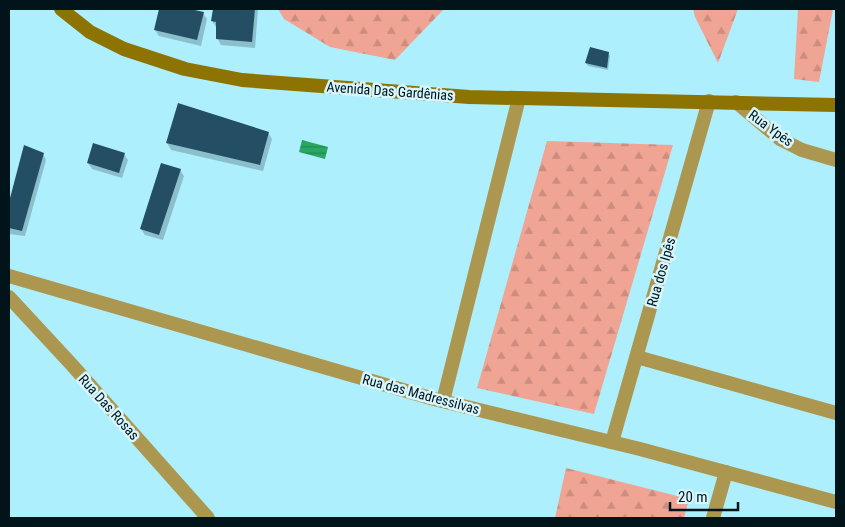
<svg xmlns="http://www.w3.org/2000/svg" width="845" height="527" viewBox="0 0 845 527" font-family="'Roboto Condensed',sans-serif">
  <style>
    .forest { fill: url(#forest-firs) }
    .water { fill: url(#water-rules) }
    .shadow { fill: #0003 }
    .building { fill: #234e64 }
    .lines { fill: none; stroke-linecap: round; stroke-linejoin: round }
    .minor { stroke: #ac9750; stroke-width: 14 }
    .secondary { stroke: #8c7302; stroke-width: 14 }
    .labels { text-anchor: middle; stroke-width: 5; stroke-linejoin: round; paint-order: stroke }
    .street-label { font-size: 14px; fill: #00141a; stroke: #d7f6fe }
  </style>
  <defs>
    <pattern id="forest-firs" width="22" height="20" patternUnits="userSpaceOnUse" patternTransform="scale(1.25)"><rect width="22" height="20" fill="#f0a493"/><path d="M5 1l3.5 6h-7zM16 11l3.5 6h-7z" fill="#cc8c7e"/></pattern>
    <pattern id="water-rules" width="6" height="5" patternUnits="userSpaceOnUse" patternTransform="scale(1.25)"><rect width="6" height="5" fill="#28a861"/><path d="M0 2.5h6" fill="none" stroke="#20884f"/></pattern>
  </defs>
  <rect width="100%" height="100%" fill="#aeeffe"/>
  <g class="forest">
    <polygon points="278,9 444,9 395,60 330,47 284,19"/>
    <polygon points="693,9 738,9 718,63 695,17"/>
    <polygon points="798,9 833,9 819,82 794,79"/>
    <polygon points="547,141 673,145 594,414 477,388"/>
    <polygon points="566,468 689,499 684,518 555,518"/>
  </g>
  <polygon class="water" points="302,140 328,147 325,159 299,152"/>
  <g class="shadow">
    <polygon points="160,9 184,9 203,13 207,19 201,46 159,36 155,30"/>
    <polygon points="215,9 258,9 255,48 221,45 217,38 216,27 212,21"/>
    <polygon points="608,53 610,56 608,70 588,66 586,63"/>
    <polygon points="179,105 268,133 272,139 263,171 171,150 167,143"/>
    <polygon points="25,147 43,154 46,160 25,236 9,234 9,207"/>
    <polygon points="124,154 128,160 122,178 92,169 88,163"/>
    <polygon points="180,170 184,176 163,240 145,235 141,229"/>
  </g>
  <g class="building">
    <polygon points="159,9 190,9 204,12 197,40 154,30"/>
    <polygon points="213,9 255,9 252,42 216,39 216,22 211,21"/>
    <polygon points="590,47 609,52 607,68 585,63"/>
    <polygon points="178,103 269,132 260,165 166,143"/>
    <polygon points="93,143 125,153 119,173 87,163"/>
    <polygon points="24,145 44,153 22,231 9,228 9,202"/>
    <polygon points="161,163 181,169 159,235 140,229"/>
  </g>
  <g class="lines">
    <g class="minor">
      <polyline points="736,102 780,139 802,150 836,160"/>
      <polyline points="9,276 434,399 640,449 836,502"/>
      <polyline points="9,297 72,365 208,518"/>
      <polyline points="637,357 836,413"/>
      <polyline points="443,401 519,98"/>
      <polyline points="612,442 709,101"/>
      <polyline points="713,518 726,472"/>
    </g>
    <polyline class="secondary" points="61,9 90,32 124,49 185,69 242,80 469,97 836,105"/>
  </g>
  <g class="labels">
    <g class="street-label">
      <text transform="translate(390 91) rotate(4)" y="5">Avenida Das Gardênias</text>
      <text transform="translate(771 128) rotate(36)" y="5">Rua Ypês</text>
      <text transform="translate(661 272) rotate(-74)" y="5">Rua dos Ipês</text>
      <text transform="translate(421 394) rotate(15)" y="5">Rua das Madressilvas</text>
      <text transform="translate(109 407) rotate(48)" y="5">Rua Das Rosas</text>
    </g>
  </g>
  <rect width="845" height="527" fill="none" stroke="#00141a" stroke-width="20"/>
  <path d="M670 502v8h68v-8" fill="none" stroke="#00141a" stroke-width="2.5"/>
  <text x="678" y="502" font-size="15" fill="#00141a" stroke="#d7f6fe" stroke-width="4" paint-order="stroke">20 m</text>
</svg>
